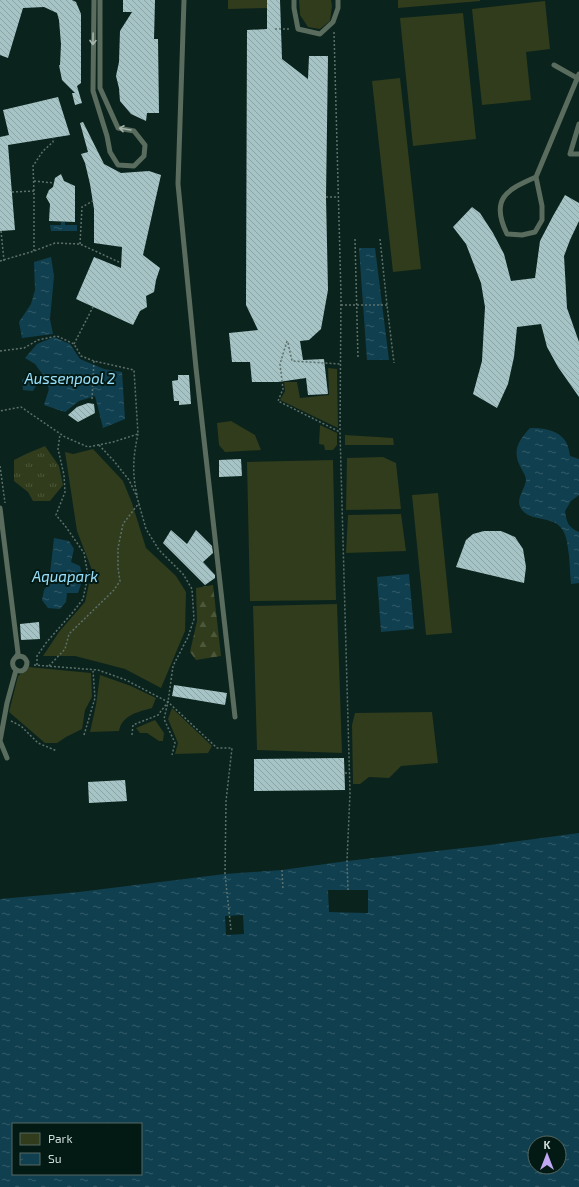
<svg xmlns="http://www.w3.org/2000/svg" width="579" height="1187" viewBox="0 0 579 1187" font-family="'Exo 2',sans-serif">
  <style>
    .green { fill: #303c1b }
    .forest { fill: url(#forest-firs) }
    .park { fill: url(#park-tufts) }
    .water { fill: url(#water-ripples); fill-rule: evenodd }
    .pier { fill: #0b231d }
    .building { fill: url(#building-back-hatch) }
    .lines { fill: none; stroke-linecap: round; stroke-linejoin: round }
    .path { stroke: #5d716c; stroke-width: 1.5; stroke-dasharray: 2 2; stroke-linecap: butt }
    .service { stroke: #596c5d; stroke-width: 5 }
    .oneway { stroke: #a5b5ad }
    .labels { text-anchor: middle; stroke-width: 4; stroke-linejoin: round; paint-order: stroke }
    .water-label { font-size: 15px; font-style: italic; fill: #99e0fc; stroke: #031914 }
  </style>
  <defs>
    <pattern id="forest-firs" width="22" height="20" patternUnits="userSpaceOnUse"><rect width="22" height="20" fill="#303c1b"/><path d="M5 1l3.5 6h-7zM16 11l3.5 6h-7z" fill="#4d583b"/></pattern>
    <pattern id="park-tufts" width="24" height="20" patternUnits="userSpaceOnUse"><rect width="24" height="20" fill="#303c1b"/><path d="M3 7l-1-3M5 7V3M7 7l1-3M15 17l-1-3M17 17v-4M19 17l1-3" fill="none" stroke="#4d583b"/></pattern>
    <pattern id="water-ripples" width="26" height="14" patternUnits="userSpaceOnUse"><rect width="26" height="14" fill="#104050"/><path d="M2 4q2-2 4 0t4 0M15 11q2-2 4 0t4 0" fill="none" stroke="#325b68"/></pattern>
    <pattern id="building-back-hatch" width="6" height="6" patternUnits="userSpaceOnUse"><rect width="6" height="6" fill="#a6c4c5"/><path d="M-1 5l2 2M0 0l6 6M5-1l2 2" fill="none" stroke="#8ca4a4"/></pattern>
  </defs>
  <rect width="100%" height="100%" fill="#0b231d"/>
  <g class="green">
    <polygon points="228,0 267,0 267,8 228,9"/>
    <polygon points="299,0 331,0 332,6 330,21 320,29 308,27 300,15"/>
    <polygon points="398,0 480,0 480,1 398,8"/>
    <polygon points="545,1 550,49 526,52 531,100 482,105 472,9"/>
    <polygon points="463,13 476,139 413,146 400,18"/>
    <polygon points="400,78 421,269 393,272 372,81"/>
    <polygon points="328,368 337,369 338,428 280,400 285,391 284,382 297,382 300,398 329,395"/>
    <polygon points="231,421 255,435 261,450 225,452 219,445 217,423"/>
    <polygon points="320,425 337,433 337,445 333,450 325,450 324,445 319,444"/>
    <polygon points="345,435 393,438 394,445 345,445"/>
    <polygon points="93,449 123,481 132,503 146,548 176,576 186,592 185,631 161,688 125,669 75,656 43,656 59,632 85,602 92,570 77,531 65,452 73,454"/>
    <polygon points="383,457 396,463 401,509 346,510 347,458"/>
    <polygon points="333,460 336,600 250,601 247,462"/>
    <polygon points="438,493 452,633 426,635 412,495"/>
    <polygon points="401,514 406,551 346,553 348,515"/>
    <polygon points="337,604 342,753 257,750 253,606"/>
    <polygon points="29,667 91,673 92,697 85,710 82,729 66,737 57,743 45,743 9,712 18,676"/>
    <path d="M100 675 131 686 156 698 152 708C138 712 122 715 119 731L90 732 96 705Z"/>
    <polygon points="172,708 212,746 208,753 175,754 178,743 168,719"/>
    <polygon points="432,712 438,763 401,766 389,778 369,777 360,784 353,784 352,725 355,713"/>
    <polygon points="155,720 164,733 163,741 159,741 147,733 140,733 136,728"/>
  </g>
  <polygon class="forest" points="213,585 221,656 196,660 190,652 197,621 196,588"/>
  <polygon class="park" points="45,446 59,466 63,485 50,501 33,501 28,492 14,481 14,460 26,454"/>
  <g class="water">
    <polygon points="61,222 65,222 65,225 77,225 77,231 51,231 50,225 61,225"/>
    <polygon points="359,248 375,248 389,360 367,360"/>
    <polygon points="51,257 54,276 50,319 53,334 22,338 19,322 31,304 35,290 34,262"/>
    <polygon points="54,337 70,344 80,359 104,369 122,372 125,419 103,428 95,396 79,401 65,412 44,405 49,389 46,382 37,384 33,391 23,390 22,380 28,376 36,378 43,375 35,364 25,358 37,344"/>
    <path d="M530 428C541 428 555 429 563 438 568 443 569 450 570 456L579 459V495L571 501 565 511C567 523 568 527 579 532V583L571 584C570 574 570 565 569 556 567 539 566 524 547 520 539 518 527 517 522 510 514 500 525 490 526 480 526 475 522 471 520 466 512 450 519 440 530 428Z"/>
    <polygon points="54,538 69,541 74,549 71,562 80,566 83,578 78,593 67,593 66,602 60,609 48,608 42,600 44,590 49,582"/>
    <polygon points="409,574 414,629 381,632 377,577"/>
    <path d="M579 833V1187H0V899L79 892 225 874 282 870 347 861 490 845ZM13 1124H141V1174H13ZM535 1143H559V1167H535Z"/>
  </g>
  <g class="pier">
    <polygon points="328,890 368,890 368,913 329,912"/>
    <polygon points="243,915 244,934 226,935 225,916"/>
  </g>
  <g class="building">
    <polygon points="0,0 72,0 76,2 81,14 81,83 77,86 82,103 75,105 72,93 75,93 62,80 59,65 60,65 61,44 59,20 57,13 44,7 23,8 8,58 0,55"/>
    <polygon points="123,0 155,0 154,39 158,39 159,113 147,113 146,121 131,114 120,101 119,88 116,76 119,62 120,31 132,12 123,12"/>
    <polygon points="267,0 280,0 282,59 308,79 309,56 328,56 326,197 328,290 321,329 309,340 300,341 303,360 324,359 328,394 308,395 306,378 278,382 252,382 250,362 232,362 229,333 258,330 246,305 247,30 267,29"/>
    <polygon points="58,97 70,135 8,145 15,230 0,231 0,137 9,135 3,110"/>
    <polygon points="83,122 104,164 121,173 149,171 161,175 143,255 160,268 156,280 154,292 146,296 147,307 140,311 133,325 76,299 94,257 121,268 122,247 94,243 94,209 90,184 85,163 81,154 88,152 80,123"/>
    <polygon points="61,174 64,181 75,186 75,222 49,221 50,204 46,197 49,190 53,187 55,178"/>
    <polygon points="565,195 579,203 579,221 570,240 564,256 567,308 579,342 579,397 558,367 547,347 541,324 517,327 514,357 508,384 497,408 473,394 482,361 485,307 481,283 466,244 453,227 472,207 480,213 493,233 504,254 511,281 535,278 540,241 553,216"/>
    <polygon points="178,375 189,375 191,404 179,405 179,401 174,401 172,381 178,380"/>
    <polygon points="88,403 94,404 95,413 78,422 68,415 77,407"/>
    <polygon points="241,459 242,476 219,477 219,460"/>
    <polygon points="171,530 187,544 196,530 212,546 213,553 203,562 215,575 215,578 205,585 163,543"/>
    <polygon points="484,531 501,531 515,537 523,549 526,567 524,583 456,567 466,540 473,534"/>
    <polygon points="39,622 40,639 21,640 20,624"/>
    <polygon points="174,685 227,693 225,705 172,696"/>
    <polygon points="344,758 345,790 254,791 254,759"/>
    <polygon points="125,780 127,801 89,803 88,782"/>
  </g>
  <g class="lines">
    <g class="path">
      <polyline points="275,29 290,29"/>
      <polyline points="334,32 341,295 340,432"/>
      <polyline points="34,181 54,183"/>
      <polyline points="34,191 33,166 43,151 53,142 53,138"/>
      <polyline points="12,192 34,191 34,251"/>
      <polyline points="326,197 338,197"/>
      <polyline points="1,231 4,261"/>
      <polyline points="355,239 358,359"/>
      <polyline points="380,239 387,305 394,363"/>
      <polyline points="80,244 82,207 93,201"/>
      <polyline points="0,261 34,251 55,243 80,244 121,263"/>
      <polyline points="341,305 387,305"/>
      <polyline points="287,341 280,364 283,389 278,401 340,432 350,793 347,861 348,890"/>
      <polyline points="288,343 292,361 340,364"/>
      <polyline points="74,344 93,307"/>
      <polyline points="0,351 24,348 38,340 57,336 74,344 81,356 94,361 134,370 138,434 113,442 88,447 65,437 21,407 0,411"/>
      <polyline points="92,399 94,361"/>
      <polyline points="99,445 114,461 129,480 137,497 146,529 159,550 183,574 192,589 194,619 188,637 173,666 168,702"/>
      <polyline points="0,466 5,503"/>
      <path d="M137 495C132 473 133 457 138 434"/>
      <polyline points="34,665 98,670 126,680 168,702 217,748 232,748 226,801 225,874 231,930"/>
      <polyline points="37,665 37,656 46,643 73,612 83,599 88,576 84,553 66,527 56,515 65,492 64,475 58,449 60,434"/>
      <polyline points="49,666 65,649 69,634 114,590 120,581 118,568 118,548 123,524 139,503"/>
      <polyline points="11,721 21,726 38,743 57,751"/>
      <polyline points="84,735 95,698 93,671"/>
      <polyline points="132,735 133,725 158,715 168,702 164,719 175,743 172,755"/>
      <polyline points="345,773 350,773"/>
      <polyline points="282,870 283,890"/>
    </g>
    <g class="service">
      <polyline points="94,0 93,91 107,136 110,152 118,165 134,166 144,156 145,145 134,131 118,128 100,88 100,0"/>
      <polyline points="184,0 178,184 196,368 235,717"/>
      <polyline points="294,0 294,8 298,29 320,34 333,22 338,8 338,0"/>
      <polyline points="554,65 579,79"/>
      <polyline points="579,124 570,154 579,154"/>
      <path d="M536 177C506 190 490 199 507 234L522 235 535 232 542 220V206L536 177 579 74"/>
      <path d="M0 508 18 653C17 657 14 658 13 661 10 672 27 676 27 662 25 657 22 655 17 657"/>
      <polyline points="7,758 0,741 7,703 16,670"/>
    </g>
  </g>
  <defs><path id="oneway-shaft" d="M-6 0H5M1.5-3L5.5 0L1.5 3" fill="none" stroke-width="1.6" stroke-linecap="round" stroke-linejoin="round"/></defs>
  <g class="oneway">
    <use href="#oneway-shaft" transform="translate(93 39) rotate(91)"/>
    <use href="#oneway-shaft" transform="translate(125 129) rotate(-171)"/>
  </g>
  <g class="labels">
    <g class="water-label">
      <text x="70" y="384">Aussenpool 2</text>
      <text x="65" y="582">Aquapark</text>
    </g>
  </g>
  <rect x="12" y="1123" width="130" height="52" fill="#031914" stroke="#546762"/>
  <rect x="20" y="1133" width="20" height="12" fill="#303c1b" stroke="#546762"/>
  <text x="48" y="1143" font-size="12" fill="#cedcd8">Park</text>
  <rect x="20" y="1153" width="20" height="12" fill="url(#water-ripples)" stroke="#546762"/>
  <text x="48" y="1163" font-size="12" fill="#cedcd8">Su</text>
  <g transform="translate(547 1155)"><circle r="19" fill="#031914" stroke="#546762"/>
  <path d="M0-3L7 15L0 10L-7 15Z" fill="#c1a8f3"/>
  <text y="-6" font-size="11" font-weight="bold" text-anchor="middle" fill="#cedcd8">K</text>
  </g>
</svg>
